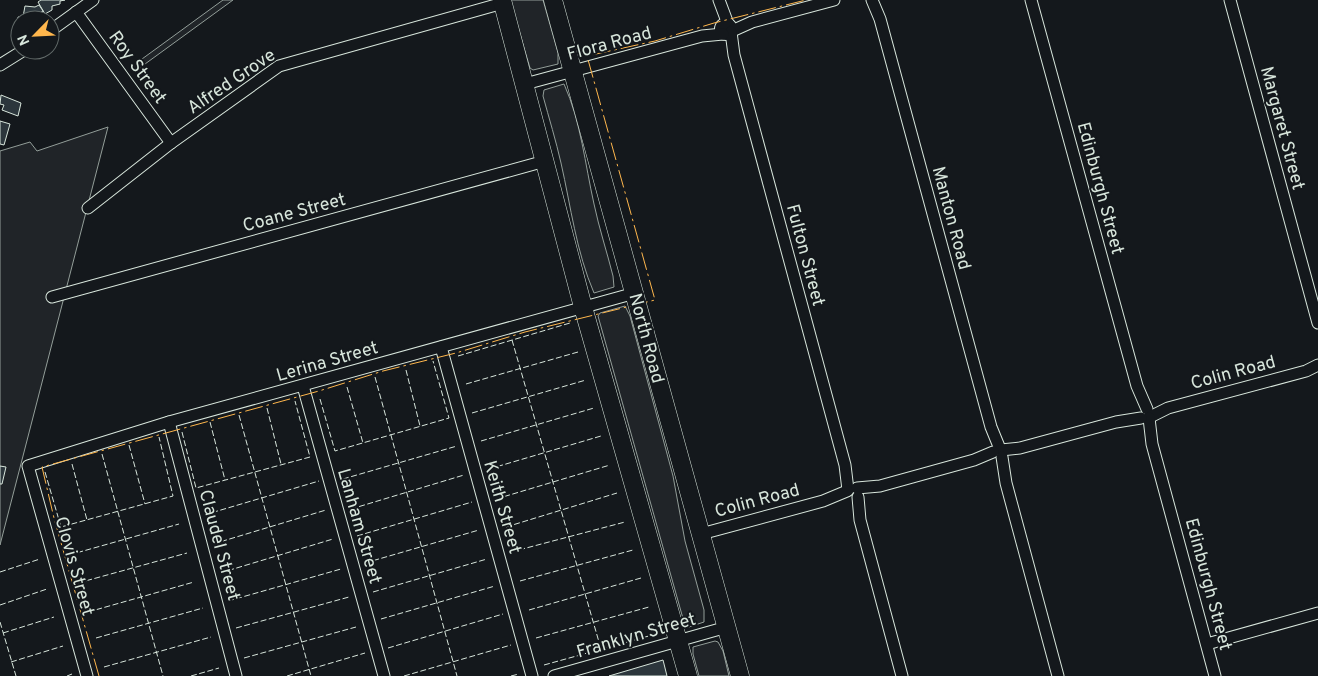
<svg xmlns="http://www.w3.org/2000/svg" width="1318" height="676" viewBox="0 0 1318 676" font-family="Overpass,sans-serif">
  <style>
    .green { fill: #202428; stroke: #939e99 }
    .building { fill: #2c363c; stroke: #d8e6dc }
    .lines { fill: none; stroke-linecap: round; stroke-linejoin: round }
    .minor-casing { stroke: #d8e6dc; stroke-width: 13 }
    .highway-casing { stroke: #d8e6dc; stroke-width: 19 }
    .minor { stroke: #14181c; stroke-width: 11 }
    .highway { stroke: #14181c; stroke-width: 18 }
    .fence { stroke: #d8e6dc; stroke-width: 1; stroke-dasharray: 6 2.5; stroke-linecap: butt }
    .power { stroke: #ffb74d; stroke-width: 1; stroke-dasharray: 18 4 2.5 4; stroke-linecap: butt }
    .labels { text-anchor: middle; stroke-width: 4; stroke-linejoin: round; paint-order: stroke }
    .street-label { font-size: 18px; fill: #d8e6dc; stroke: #14181c }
  </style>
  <rect width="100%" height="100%" fill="#14181c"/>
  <g class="green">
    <polygon points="223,0 233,0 134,72 131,67"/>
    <polygon points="510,0 543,0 558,53 558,64 533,70 530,68"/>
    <path d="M564 84C581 122 585 164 594 204 599 228 607 252 613 276L614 287 594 293C576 251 571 207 561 163 556 141 549 118 543 96L544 90Z"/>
    <polygon points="108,127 0,545 0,151 30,142 37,151"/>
    <polygon points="625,306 630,316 673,476 685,541 704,610 704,622 689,627 686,626 682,615 598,316 600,313"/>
    <polygon points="715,641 718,642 723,651 729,676 699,676 693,654 693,647"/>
  </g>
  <g class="building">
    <polygon points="41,0 65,0 60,1 60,4 52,6 52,10 45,14 38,2"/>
    <polygon points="39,5 43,11 32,18 32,20 20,20 20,29 18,29 18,17 23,17 25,6 35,7"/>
    <polygon points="1,95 21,103 18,116 2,110 4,105 0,104"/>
    <polygon points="0,121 10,124 4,145 0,144"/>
    <polygon points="0,466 6,467 2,484 0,484"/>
    <polygon points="663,660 667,676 609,676"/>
  </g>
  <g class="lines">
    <defs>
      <g id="minor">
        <polyline points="719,0 728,24"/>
        <polyline points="872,0 880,19 991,427 1000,449"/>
        <polyline points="1031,0 1137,386 1147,409"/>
        <polyline points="1230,0 1318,323"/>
        <polyline points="76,12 171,143"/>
        <circle cx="726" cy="29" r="5.5"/>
        <polyline points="50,31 93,0"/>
        <polyline points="732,31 752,22 834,0"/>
        <polyline points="731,32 734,55 845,465 848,490"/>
        <polyline points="0,65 24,50"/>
        <polyline points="525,84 702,36 723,34"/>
        <polyline points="88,208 171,143 279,66 503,3"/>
        <polyline points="52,297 545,161"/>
        <polyline points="441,347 532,676"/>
        <polyline points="303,386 384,676"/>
        <polyline points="1150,417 1168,408 1306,371 1318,365"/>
        <polyline points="1149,418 1152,444 1215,676"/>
        <polyline points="169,422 236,676"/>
        <polyline points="1001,450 1020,448 1116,422 1141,418"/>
        <polyline points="1002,457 1006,483 1058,676"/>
        <polyline points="857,488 880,486 974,460 993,452"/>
        <polyline points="858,497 860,520 902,676"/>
        <polyline points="701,534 823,501 847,491"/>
        <polyline points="1207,644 1318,613"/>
        <polyline points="87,676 28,466 169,422 635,293"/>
        <polyline points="554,676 727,627"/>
      </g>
      <g id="highway">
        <polyline points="502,0 583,307 688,676"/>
        <polyline points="553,0 740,676"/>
      </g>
    </defs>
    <use href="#minor" class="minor-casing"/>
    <use href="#highway" class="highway-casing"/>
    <use href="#minor" class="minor"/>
    <use href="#highway" class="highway"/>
    <g class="fence">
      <polyline points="512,340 601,649"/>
      <polyline points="458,356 570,323"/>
      <polyline points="406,370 420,426"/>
      <polyline points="375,377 457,676"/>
      <polyline points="466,384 578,352"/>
      <polyline points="347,387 363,443"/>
      <polyline points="320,399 335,451 449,418 433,361"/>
      <polyline points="267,408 281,464"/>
      <polyline points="472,413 586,380"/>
      <polyline points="239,415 311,676"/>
      <polyline points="210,422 225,480"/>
      <polyline points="182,432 196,488 310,457 295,401"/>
      <polyline points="481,441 594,408"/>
      <polyline points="129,445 145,504"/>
      <polyline points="102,454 163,676"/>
      <polyline points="72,464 87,520"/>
      <polyline points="489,469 601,436"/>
      <polyline points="45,472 61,527 173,496 159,437"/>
      <polyline points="343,479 457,446"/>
      <polyline points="496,499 610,465"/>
      <polyline points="351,509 464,475"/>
      <polyline points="204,515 319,481"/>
      <polyline points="506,527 617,493"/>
      <polyline points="357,536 472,502"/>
      <polyline points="213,544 326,510"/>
      <polyline points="511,552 625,522"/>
      <polyline points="69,555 179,524"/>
      <polyline points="365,563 479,530"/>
      <polyline points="0,572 40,559"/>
      <polyline points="220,573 333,539"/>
      <polyline points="520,581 633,550"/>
      <polyline points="78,583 187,553"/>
      <polyline points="373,592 487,559"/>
      <polyline points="228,601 341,569"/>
      <polyline points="0,605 47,589"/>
      <polyline points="529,610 641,578"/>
      <polyline points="88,612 194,582"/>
      <polyline points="381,619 495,586"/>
      <polyline points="0,622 16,676"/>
      <polyline points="236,628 349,597"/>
      <polyline points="3,633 54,617"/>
      <polyline points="96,638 203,608"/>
      <polyline points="536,638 649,607"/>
      <polyline points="388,648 503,614"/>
      <polyline points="244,658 356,627"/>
      <polyline points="11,662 63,646"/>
      <polyline points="544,665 656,634"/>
      <polyline points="104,667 211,637"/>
      <polyline points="67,676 72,674"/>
      <polyline points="191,676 219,668"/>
      <polyline points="287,676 365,653"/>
      <polyline points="404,676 511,645"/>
      <polyline points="511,676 519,674"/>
    </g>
    <polyline class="power" points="99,676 54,518 42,467 319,391 383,371 456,353 525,332 655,300 587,56 655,41 714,23 806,0"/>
  </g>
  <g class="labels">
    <g class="street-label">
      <text transform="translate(609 43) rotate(-15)" y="6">Flora Road</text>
      <text transform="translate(138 67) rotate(54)" y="6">Roy Street</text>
      <text transform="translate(231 81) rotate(-34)" y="6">Alfred Grove</text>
      <text transform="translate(1283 128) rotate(75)" y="6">Margaret Street</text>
      <text transform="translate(1101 188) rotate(75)" y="6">Edinburgh Street</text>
      <text transform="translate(294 212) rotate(-15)" y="6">Coane Street</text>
      <text transform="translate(952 218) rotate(75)" y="6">Manton Road</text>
      <text transform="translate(806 255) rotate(75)" y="6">Fulton Street</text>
      <text transform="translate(647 338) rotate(75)" y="6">North Road</text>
      <text transform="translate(327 361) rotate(-16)" y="6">Lerina Street</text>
      <text transform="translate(1233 372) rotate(-15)" y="6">Colin Road</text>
      <text transform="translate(757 500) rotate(-15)" y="6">Colin Road</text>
      <text transform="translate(503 507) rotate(74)" y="6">Keith Street</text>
      <text transform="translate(360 526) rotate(74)" y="6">Lanham Street</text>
      <text transform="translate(220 545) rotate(75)" y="6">Claudel Street</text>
      <text transform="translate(75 566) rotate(74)" y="6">Clovis Street</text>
      <text transform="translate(1209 584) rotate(75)" y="6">Edinburgh Street</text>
      <text transform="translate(636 635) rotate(-16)" y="6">Franklyn Street</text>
    </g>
  </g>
  <g transform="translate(35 35) rotate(246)"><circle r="24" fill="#14181c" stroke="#626a69"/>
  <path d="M0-4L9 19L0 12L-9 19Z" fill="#ffb74d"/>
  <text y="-8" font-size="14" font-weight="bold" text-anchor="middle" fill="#d8e6dc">N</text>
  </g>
</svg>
